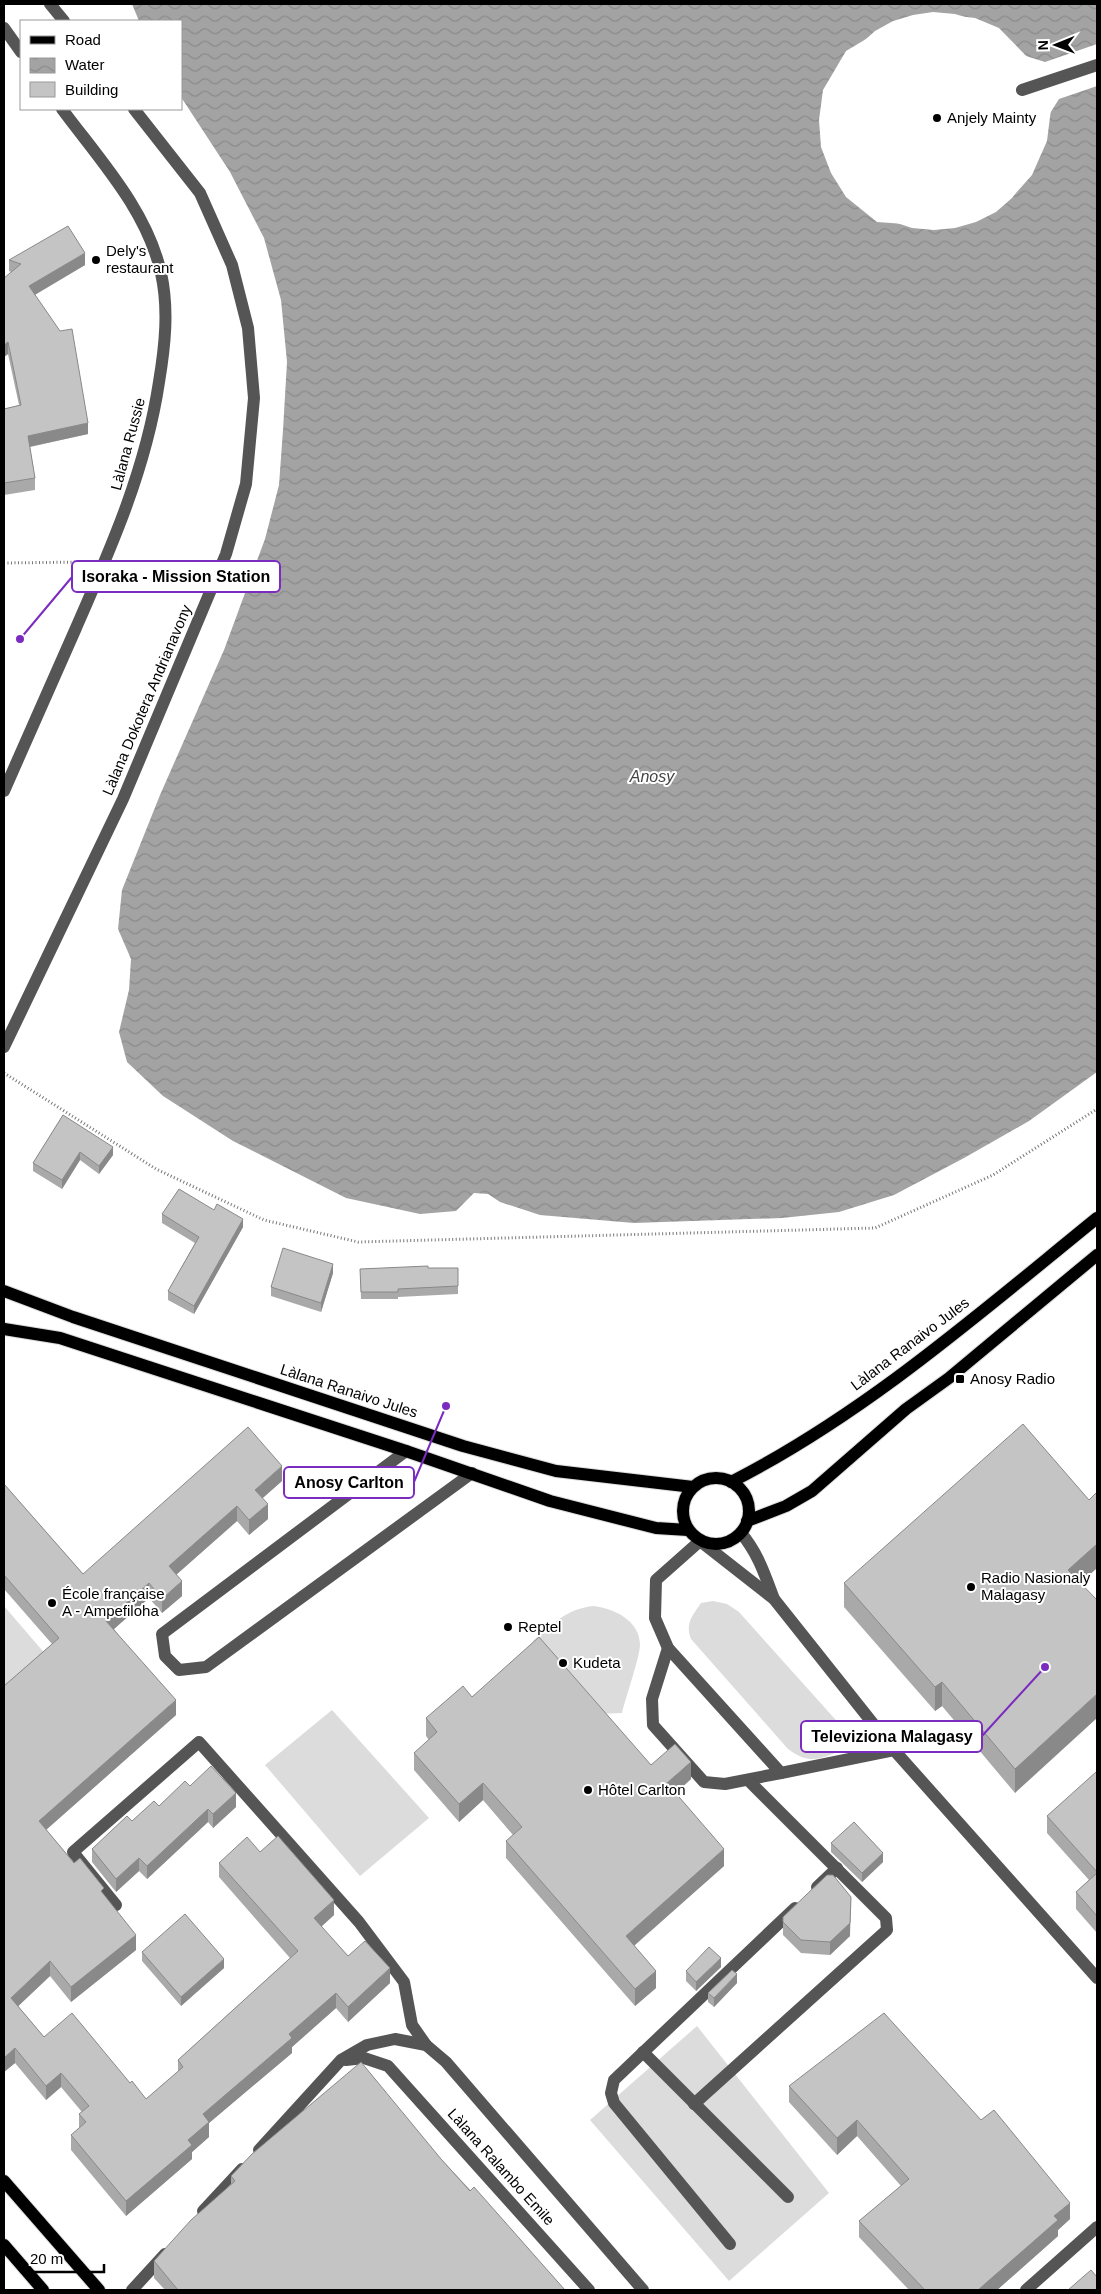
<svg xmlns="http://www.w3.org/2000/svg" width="1101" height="2294" viewBox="0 0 1101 2294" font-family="Helvetica,sans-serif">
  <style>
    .garden { fill: #dcdcdc }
    .water { fill: url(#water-waves); fill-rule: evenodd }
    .pier { fill: #fff }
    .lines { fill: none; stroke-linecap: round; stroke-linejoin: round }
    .major-casing { stroke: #dbdbdb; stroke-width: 14 }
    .path { stroke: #777; stroke-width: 3; stroke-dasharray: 1 2.5; stroke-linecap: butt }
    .minor { stroke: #555; stroke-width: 12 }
    .major { stroke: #000; stroke-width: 12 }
    .wall { fill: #a9a9a9 }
    .shaded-wall { fill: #898989 }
    .building { fill: #c4c4c4; stroke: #898989 }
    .poi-dot { fill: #000; stroke: #fff; stroke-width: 2 }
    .labels { text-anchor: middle; stroke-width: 4; stroke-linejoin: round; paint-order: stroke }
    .poi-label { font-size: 15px; fill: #000; stroke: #fff; text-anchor: start }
    .street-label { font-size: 15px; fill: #000; stroke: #fff }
    .water-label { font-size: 16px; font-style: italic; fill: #444; stroke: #fff }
    .leader { fill: none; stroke: #7b2cbf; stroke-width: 2 }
    .callout-dot { fill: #7b2cbf; stroke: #fff; stroke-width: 2 }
    .callout { fill: #fff; stroke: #7b2cbf; stroke-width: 2 }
    .callout-label { font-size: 16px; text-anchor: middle; font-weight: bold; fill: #000 }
  </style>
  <defs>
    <pattern id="water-waves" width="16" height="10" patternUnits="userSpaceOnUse" patternTransform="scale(1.25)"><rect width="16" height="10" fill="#a3a3a3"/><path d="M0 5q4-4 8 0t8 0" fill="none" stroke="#8b8b8b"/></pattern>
  </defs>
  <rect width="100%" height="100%" fill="#fff"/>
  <g class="garden">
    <path d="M713 1601 727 1604 739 1612 843 1728 845 1740 840 1751C818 1760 808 1764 788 1749L691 1639C685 1624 692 1616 701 1603Z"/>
    <polygon points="4,1606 47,1656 10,1690 4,1683"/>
    <path d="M593 1606C613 1608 640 1620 640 1645 639 1660 626 1696 622 1713L597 1714 533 1641C553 1624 566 1609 593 1606Z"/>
    <polygon points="332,1710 429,1818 360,1876 265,1765"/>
    <polygon points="697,2026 829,2193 729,2281 590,2120"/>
  </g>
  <path class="water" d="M132 4H1097V1072L1029 1121 964 1158 894 1195 839 1212 782 1218 634 1223 540 1215 500 1202 488 1194 474 1193 456 1211 420 1214 346 1198 233 1141 163 1096 127 1062 119 1032 129 990 131 959 118 929 122 890 160 795 224 650 265 539 279 485 283 430 287 362 281 300 264 238 230 172 181 97V21H139ZM933 13 975 18 999 28 1032 62 1045 86 1051 109 1047 141 1032 175 1015 194 977 218 932 226 877 222 846 197 831 173 821 147 819 120 823 90 846 51 871 36Z"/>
  <g class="pier">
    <polygon points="933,12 955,14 975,20 984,25 974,21 934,15 905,24 856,48 875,31 893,21 913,15"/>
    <polygon points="1012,44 1026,56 1045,62 1097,44 1097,86 1059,99 1047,118 1048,110 1043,87 1030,64"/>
    <polygon points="1029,175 1012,198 996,212 976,222 955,228 934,230 912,228 894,222 932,223 976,216 1013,192"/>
  </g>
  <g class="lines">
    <defs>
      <g id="major">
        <polyline points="4,1291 73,1317 463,1446 556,1471 693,1487"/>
        <polyline points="4,1329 60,1338 406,1451 550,1501 656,1528 688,1530"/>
        <circle cx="716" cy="1511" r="33"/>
        <path d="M731 1482C865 1414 981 1312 1097 1218"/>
        <polyline points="747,1521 786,1506 812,1491 906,1409 949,1378 1097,1255"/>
        <polyline points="4,2181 99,2290"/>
        <polyline points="4,2245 43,2290"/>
      </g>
    </defs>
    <use href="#major" class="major-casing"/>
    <g class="path">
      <polyline points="4,563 83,562"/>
      <polyline points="4,1073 156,1169 264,1220 358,1242 875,1228 993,1175 1097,1109"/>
    </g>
    <g class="minor">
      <polyline points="50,4 64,21"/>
      <polyline points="4,28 21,52"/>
      <polyline points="1022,90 1097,65"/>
      <path d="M4 791C28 736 52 682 76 628 111 548 146 469 159 382 165 346 169 309 161 273 147 210 99 159 62 109"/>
      <polyline points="4,1047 123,799 226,554 246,484 254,398 248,328 232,265 200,193 134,109"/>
      <polyline points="406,1451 162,1634 165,1656 179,1670 206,1667 472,1473"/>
      <path d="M741 1533C758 1553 765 1575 774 1599"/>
      <polyline points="668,1648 652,1699 653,1725 704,1782 725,1784 781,1773"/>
      <polyline points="894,1750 781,1773 668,1648 655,1618 656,1580 700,1541 774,1599 894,1750 1097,1978"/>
      <polyline points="817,1887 837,1868"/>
      <polyline points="116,1905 73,1852 199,1742 359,1922 404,1982 412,2025 426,2045"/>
      <polyline points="643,2052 788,2197"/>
      <polyline points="346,2060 364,2058 388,2066 589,2290"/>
      <polyline points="694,2104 887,1930 886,1918 748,1780"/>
      <polyline points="259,2150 341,2060 367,2045 395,2039 426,2045 446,2062 643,2290"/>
      <polyline points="203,2211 242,2169"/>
      <polyline points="730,2244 614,2103 611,2093 614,2080 795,1908"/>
      <polyline points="132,2290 165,2254"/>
      <polyline points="1026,2290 1097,2227"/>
    </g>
    <use href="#major" class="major"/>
  </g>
  <g class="wall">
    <polygon points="9,260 85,265 35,295 88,434 30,447 35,478 35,490 4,495 4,409 19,405 8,354 4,357 11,272 9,271"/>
    <polygon points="63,1115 113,1155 99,1174 80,1160 62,1189 33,1171 33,1163"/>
    <polygon points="214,1210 243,1227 194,1314 168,1300 168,1291 195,1243 162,1223 162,1214"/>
    <polygon points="458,1268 458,1294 398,1297 398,1299 361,1299 360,1269"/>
    <polygon points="333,1273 321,1312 271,1296 271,1287"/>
    <polygon points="282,1481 262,1498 268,1519 249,1535 237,1521 176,1575 182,1596 162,1613 149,1598 114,1629 176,1715 46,1830 74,1863 104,1895 136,1950 71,2002 50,1976 18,2006 44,2037 130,2083 146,2099 178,2072 178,2060 290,1958 219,1877 219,1863 260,1852 334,1915 321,1927 348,1956 390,1983 348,2022 336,2008 292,2047 292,2053 209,2123 209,2137 192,2152 192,2159 126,2216 71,2150 71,2135 79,2128 79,2114 82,2112 61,2087 46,2100 15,2063 4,2072 4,1686 52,1644 4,1589 4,1484 83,1574"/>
    <polygon points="1097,1492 1097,1568 1080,1583 1015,1793 942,1706 935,1711 844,1607 844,1583 1089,1500"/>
    <polygon points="472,1697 651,1765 691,1779 675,1793 724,1866 634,1945 656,1988 635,2006 506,1858 506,1841 513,1835 483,1800 459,1822 414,1770 414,1753 429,1740 426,1736 426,1718"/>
    <polygon points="1097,1774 1097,1933 1076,1909 1076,1892 1089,1880 1047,1833 1047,1816"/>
    <polygon points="190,1786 236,1807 213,1828 208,1822 147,1879 139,1871 116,1892 92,1862 92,1849 132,1821 159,1806"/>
    <polygon points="831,1843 883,1862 862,1882 831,1852"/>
    <polygon points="783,1922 850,1936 830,1955 801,1953 783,1935"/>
    <polygon points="142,1952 224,1968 181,2006 142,1961"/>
    <polygon points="721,1967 696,1991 686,1981 686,1971"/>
    <polygon points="737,1983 714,2007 708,2002 708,1993"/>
    <polygon points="789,2086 1070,2219 1058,2230 1058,2236 997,2290 909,2290 859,2237 859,2221 901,2186 857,2136 837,2155 789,2102"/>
    <polygon points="441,2159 565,2290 165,2290 154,2278 154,2261 231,2184 231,2176"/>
  </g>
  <g class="shaded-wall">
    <polygon points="85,253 85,265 29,298 29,286"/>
    <polygon points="8,342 8,354 4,357 4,345"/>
    <polygon points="88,423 88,434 28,447 28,436"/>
    <polygon points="113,1147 113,1155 99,1174 99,1166"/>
    <polygon points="80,1152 80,1160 62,1189 62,1180"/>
    <polygon points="243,1219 243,1227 194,1314 194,1306"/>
    <polygon points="333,1264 333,1273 321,1312 321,1303"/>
    <polygon points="282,1466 282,1481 255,1505 255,1490"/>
    <polygon points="268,1504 268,1519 249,1535 249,1520"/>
    <polygon points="237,1506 237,1521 169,1581 169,1566"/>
    <polygon points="1097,1544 1097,1568 1068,1594 1068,1570"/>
    <polygon points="182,1581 182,1596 162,1613 162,1599"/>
    <polygon points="149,1583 149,1598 106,1636 106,1621"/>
    <polygon points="942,1682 942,1706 935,1711 935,1687"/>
    <polygon points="1097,1694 1097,1718 1015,1793 1015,1769"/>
    <polygon points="176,1700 176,1715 39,1836 39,1821"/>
    <polygon points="691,1762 691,1779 667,1801 667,1783"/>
    <polygon points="483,1783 483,1800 459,1822 459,1804"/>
    <polygon points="236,1793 236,1807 213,1828 213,1814"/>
    <polygon points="208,1809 208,1822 147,1879 147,1866"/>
    <polygon points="724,1849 724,1866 626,1953 626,1936"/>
    <polygon points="883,1853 883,1862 862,1882 862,1873"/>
    <polygon points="139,1858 139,1871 116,1892 116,1879"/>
    <polygon points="851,1897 850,1936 830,1955 830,1942"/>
    <polygon points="334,1900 334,1915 314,1933 314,1918"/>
    <polygon points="136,1935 136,1950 71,2002 71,1987"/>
    <polygon points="721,1958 721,1967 696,1991 696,1982"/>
    <polygon points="224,1959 224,1968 181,2006 181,1997"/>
    <polygon points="50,1961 50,1976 11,2013 11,1998"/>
    <polygon points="390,1968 390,1983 348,2022 348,2007"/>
    <polygon points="656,1971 656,1988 635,2006 635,1989"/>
    <polygon points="737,1974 737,1983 714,2007 714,1998"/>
    <polygon points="336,1993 336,2008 292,2047 292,2053 209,2123 209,2137 192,2152 192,2159 126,2216 126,2201 188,2140 203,2114 289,2034"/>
    <polygon points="15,2048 15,2063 4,2072 4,2058"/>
    <polygon points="61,2073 61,2087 46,2100 46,2086"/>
    <polygon points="857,2120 857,2136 837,2155 837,2138"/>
    <polygon points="1070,2203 1070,2219 1058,2230 1058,2236 997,2290 978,2290 1054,2216"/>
  </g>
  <g class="building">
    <polygon points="68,226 85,253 29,286 60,331 72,329 88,423 28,436 35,478 4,483 4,409 21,405 8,342 4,345 4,278 21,264 9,260"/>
    <polygon points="63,1115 113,1147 99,1166 80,1152 62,1180 33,1163"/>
    <polygon points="179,1189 214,1210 217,1204 243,1219 194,1306 168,1291 199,1237 162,1214"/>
    <polygon points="283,1248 333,1264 321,1303 271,1287"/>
    <polygon points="428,1266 428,1268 458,1268 458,1286 398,1289 398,1292 361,1292 360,1269"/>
    <polygon points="1023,1424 1089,1500 1097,1492 1097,1544 1068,1570 1097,1600 1097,1694 1015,1769 942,1682 935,1687 844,1583"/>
    <polygon points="248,1427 282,1466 255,1490 268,1504 249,1520 237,1506 169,1566 182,1581 162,1599 149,1583 106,1621 176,1700 39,1821 74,1863 80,1858 104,1888 101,1891 136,1935 71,1987 50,1961 11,1998 44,2037 72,2013 130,2083 132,2081 146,2099 183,2067 178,2060 298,1951 219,1863 247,1837 260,1852 278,1836 334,1900 314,1918 348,1956 365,1941 390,1968 348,2007 336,1993 289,2034 292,2038 203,2114 209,2122 188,2140 192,2145 126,2201 71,2135 86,2122 79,2114 89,2106 61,2073 46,2086 15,2048 4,2058 4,1686 59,1638 4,1575 4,1484 83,1574"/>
    <polygon points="539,1637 651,1765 675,1744 691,1762 667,1783 724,1849 626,1936 656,1971 635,1989 506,1841 522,1827 483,1783 459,1804 414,1753 437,1732 426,1718 463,1686 472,1697"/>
    <polygon points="211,1766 236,1793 213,1814 208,1809 147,1866 139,1858 116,1879 92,1849 127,1816 132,1821 154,1801 159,1806 185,1781 190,1786"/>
    <polygon points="1096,1772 1097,1774 1097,1872 1047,1816"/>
    <polygon points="854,1822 883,1853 862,1873 831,1843"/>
    <polygon points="1097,1873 1097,1916 1076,1892"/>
    <polygon points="827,1875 833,1875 851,1897 850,1923 830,1942 801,1940 783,1922 783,1917"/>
    <polygon points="185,1914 224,1959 181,1997 142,1952"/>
    <polygon points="709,1947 721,1958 696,1982 686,1971"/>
    <polygon points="732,1970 737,1974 714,1998 708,1993"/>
    <polygon points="884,2013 981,2120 994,2110 1070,2203 1054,2216 1058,2220 978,2290 925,2290 859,2221 909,2179 857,2120 837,2138 789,2086"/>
    <polygon points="361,2062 441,2159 470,2191 474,2187 565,2290 178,2290 154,2261 191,2220 235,2181 231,2176 252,2154"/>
    <polygon points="1091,2270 1097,2277 1097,2290 1068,2290"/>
  </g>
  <g class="poi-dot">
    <circle cx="937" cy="118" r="5"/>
    <circle cx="96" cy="260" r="5"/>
    <rect x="955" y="1374" width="10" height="10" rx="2.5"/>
    <circle cx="971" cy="1587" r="5"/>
    <circle cx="52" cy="1603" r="5"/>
    <circle cx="508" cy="1627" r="5"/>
    <circle cx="563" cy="1663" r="5"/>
    <circle cx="588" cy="1790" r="5"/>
  </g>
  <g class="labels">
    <g class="poi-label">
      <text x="947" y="123">Anjely Mainty</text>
      <text x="106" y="256">Dely's<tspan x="106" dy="17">restaurant</tspan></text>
      <text x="970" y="1384">Anosy Radio</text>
      <text x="981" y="1583">Radio Nasionaly<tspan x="981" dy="17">Malagasy</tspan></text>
      <text x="62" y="1599">École française<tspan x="62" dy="17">A - Ampefiloha</tspan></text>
      <text x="518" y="1632">Reptel</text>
      <text x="573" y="1668">Kudeta</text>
      <text x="598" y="1795">Hôtel Carlton</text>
    </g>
    <g class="street-label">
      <text transform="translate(128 444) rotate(-75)" y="5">Làlana Russie</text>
      <text transform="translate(147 700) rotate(-67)" y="5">Làlana Dokotera Andrianavony</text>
      <text transform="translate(910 1344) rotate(-37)" y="5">Làlana Ranaivo Jules</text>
      <text transform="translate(349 1391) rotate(18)" y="5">Làlana Ranaivo Jules</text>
      <text transform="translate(501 2167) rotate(48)" y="5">Làlana Ralambo Emile</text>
    </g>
    <g class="water-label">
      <text x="652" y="782">Anosy</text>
    </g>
  </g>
  <path class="leader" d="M20 639L72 577M446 1406L414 1482M1045 1667L982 1736"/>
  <g class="callout-dot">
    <circle cx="20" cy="639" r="5"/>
    <circle cx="446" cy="1406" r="5"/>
    <circle cx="1045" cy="1667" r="5"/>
  </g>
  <g class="callout">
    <rect x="72" y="561" width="208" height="31" rx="5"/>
    <rect x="284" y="1467" width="130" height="31" rx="5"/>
    <rect x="801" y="1721" width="181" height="31" rx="5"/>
  </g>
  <g class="callout-label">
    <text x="176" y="582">Isoraka - Mission Station</text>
    <text x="349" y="1488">Anosy Carlton</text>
    <text x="892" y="1742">Televiziona Malagasy</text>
  </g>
  <rect width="1101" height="2294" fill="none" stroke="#000000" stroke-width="10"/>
  <rect x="20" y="20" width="162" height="90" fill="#ffffff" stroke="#999999"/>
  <rect x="30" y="36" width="25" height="8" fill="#000000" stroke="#999999"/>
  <text x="65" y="45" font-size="15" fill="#000000">Road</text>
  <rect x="30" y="58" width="25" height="15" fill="url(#water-waves)" stroke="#999999"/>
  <text x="65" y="70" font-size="15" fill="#000000">Water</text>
  <rect x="30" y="82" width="25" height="15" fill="#c4c4c4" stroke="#999999"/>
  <text x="65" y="95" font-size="15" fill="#000000">Building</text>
  <g transform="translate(1056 45) rotate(269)" stroke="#ffffff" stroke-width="4" paint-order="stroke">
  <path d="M0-4L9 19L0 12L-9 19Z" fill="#000000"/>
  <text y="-8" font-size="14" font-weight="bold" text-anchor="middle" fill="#000000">N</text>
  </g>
  <path d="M22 2264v8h82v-8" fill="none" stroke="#000000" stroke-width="2.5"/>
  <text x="30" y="2264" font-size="15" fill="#000000" stroke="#ffffff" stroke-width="4" paint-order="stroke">20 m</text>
</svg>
